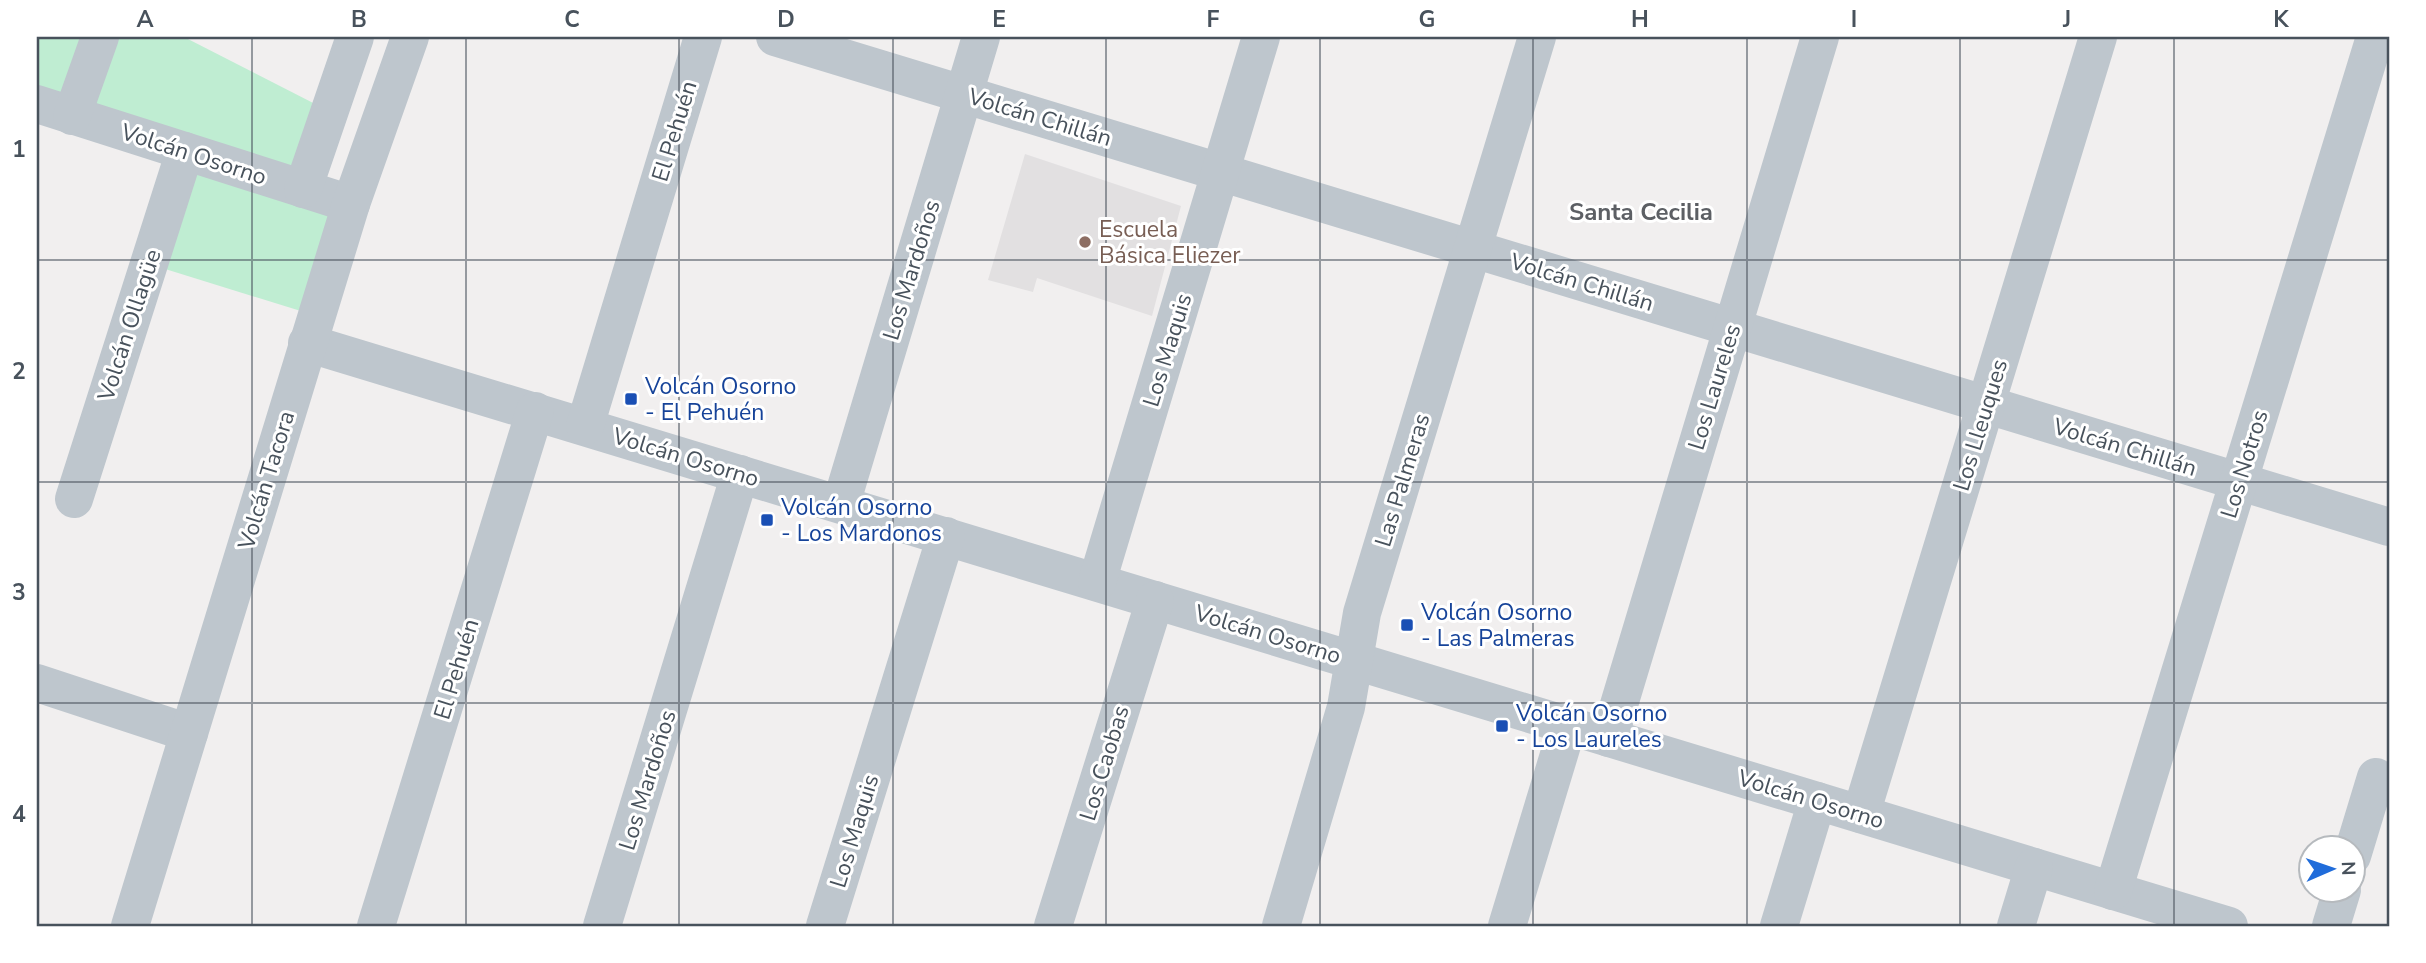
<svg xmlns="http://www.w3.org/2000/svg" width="2426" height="963" viewBox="0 0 2426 963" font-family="'Nunito Sans',sans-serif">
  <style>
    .education { fill: #e2e0e1 }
    .green { fill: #bfedd2 }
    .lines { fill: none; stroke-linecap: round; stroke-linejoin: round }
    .minor { stroke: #bec6cd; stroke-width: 38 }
    .grid { fill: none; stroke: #48525c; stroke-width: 2; stroke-opacity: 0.55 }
    .education-dot { fill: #8d6e63; stroke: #fff; stroke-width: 2.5 }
    .transit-dot { fill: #1a4fb4; stroke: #fff; stroke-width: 2.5 }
    .labels { text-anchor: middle; stroke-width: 6; stroke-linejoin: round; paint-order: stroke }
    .street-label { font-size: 23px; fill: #48525c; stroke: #fff }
    .education-label { font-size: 23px; fill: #785e54; stroke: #fff; text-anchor: start }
    .transit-label { font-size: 23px; fill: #164399; stroke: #fff; text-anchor: start }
    .neighbourhood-label { font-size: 24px; font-weight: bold; fill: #5c5f64; stroke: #fff }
    .neatline { fill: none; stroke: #48525c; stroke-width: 2.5 }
    .grid-label { font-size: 23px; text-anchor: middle; font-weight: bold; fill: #48525c }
  </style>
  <rect width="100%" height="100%" fill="#f1efef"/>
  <polygon class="education" points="1025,154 1181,206 1152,316 1037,278 1033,292 988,280"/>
  <g class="green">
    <polygon points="37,37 93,37 69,106 37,94"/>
    <polygon points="107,37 184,37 321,107 298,181 80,110"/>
    <polygon points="195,171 334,215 304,312 162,268"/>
  </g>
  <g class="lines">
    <g class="minor">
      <polyline points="775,37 2389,527"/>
      <polyline points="37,104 351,204"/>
      <polyline points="72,116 100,37"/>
      <polyline points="303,189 355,37"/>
      <polyline points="307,343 2229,926"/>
      <polyline points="585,426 703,37"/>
      <polyline points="74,499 185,151"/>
      <polyline points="841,504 981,37"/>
      <polyline points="1097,582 1261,37"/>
      <polyline points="37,683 189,733"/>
      <polyline points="1609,738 1820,37"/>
      <polyline points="1861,814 2098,37"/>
      <polyline points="2352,856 2376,777"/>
      <polyline points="2113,891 2375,37"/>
      <polyline points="130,926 351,204 410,37"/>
      <polyline points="376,926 535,411"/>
      <polyline points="602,926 740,474"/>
      <polyline points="825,926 946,536"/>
      <polyline points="1053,926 1155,600"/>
      <polyline points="1281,926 1346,707 1362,613 1537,37"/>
      <polyline points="1507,926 1568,725"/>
      <polyline points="1779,926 1817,801"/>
      <polyline points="2016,926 2034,867"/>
      <polyline points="2331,926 2342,890"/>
    </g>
  </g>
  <path class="grid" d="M252 37V926M466 37V926M679 37V926M893 37V926M1106 37V926M1320 37V926M1533 37V926M1747 37V926M1960 37V926M2174 37V926M37 260H2389M37 482H2389M37 703H2389"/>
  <circle class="education-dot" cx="1085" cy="242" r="7"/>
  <g class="transit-dot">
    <rect x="624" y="392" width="14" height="14" rx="3.5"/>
    <rect x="760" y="513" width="14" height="14" rx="3.5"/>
    <rect x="1400" y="618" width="14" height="14" rx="3.5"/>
    <rect x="1495" y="719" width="14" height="14" rx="3.5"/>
  </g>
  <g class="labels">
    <g class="street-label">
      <text transform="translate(1040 117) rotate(17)" y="8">Volcán Chillán</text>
      <text transform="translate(674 131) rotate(-73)" y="8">El Pehuén</text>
      <text transform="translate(194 154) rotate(18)" y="8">Volcán Osorno</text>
      <text transform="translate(911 270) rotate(-73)" y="8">Los Mardoños</text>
      <text transform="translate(1582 282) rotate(17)" y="8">Volcán Chillán</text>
      <text transform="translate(129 325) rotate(-72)" y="8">Volcán Ollagüe</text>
      <text transform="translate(1167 350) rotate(-73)" y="8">Los Maquis</text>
      <text transform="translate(1714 387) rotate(-73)" y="8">Los Laureles</text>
      <text transform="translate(1980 425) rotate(-73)" y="8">Los Lleuques</text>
      <text transform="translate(2125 447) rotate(17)" y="8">Volcán Chillán</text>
      <text transform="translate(686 457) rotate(17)" y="8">Volcán Osorno</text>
      <text transform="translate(2244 464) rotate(-73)" y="8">Los Notros</text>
      <text transform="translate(266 480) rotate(-73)" y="8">Volcán Tacora</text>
      <text transform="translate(1402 480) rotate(-73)" y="8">Las Palmeras</text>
      <text transform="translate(1268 634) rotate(17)" y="8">Volcán Osorno</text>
      <text transform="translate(456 669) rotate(-73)" y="8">El Pehuén</text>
      <text transform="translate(1104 763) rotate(-73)" y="8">Los Caobas</text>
      <text transform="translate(647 780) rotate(-73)" y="8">Los Mardoños</text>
      <text transform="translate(1811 799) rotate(17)" y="8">Volcán Osorno</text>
      <text transform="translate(854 831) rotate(-73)" y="8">Los Maquis</text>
    </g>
    <g class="education-label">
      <text x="1099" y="237">Escuela<tspan x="1099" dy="26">Básica Eliezer</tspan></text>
    </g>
    <g class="transit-label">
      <text x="645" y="394">Volcán Osorno<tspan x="645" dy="26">- El Pehuén</tspan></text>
      <text x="781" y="515">Volcán Osorno<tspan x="781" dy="26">- Los Mardonos</tspan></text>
      <text x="1421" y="620">Volcán Osorno<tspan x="1421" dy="26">- Las Palmeras</tspan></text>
      <text x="1516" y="721">Volcán Osorno<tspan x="1516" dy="26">- Los Laureles</tspan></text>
    </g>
    <g class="neighbourhood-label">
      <text x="1641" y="220">Santa Cecilia</text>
    </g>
  </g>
  <rect width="2426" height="963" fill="none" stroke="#ffffff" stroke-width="77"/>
  <g transform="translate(2332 869) rotate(88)"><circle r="33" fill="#ffffff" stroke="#b6babe" stroke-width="2"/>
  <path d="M0-5L12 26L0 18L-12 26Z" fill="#206cda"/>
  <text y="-10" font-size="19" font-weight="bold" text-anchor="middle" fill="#48525c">N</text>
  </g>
  <rect x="38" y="38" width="2350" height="887" class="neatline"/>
  <g class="grid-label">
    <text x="145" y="27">A</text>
    <text x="359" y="27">B</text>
    <text x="572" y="27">C</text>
    <text x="786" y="27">D</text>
    <text x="999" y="27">E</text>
    <text x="1213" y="27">F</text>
    <text x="1427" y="27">G</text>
    <text x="1640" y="27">H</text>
    <text x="1854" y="27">I</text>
    <text x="2067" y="27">J</text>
    <text x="2281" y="27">K</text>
    <text x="19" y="157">1</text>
    <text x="19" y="379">2</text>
    <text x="19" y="600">3</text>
    <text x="19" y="822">4</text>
  </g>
</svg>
